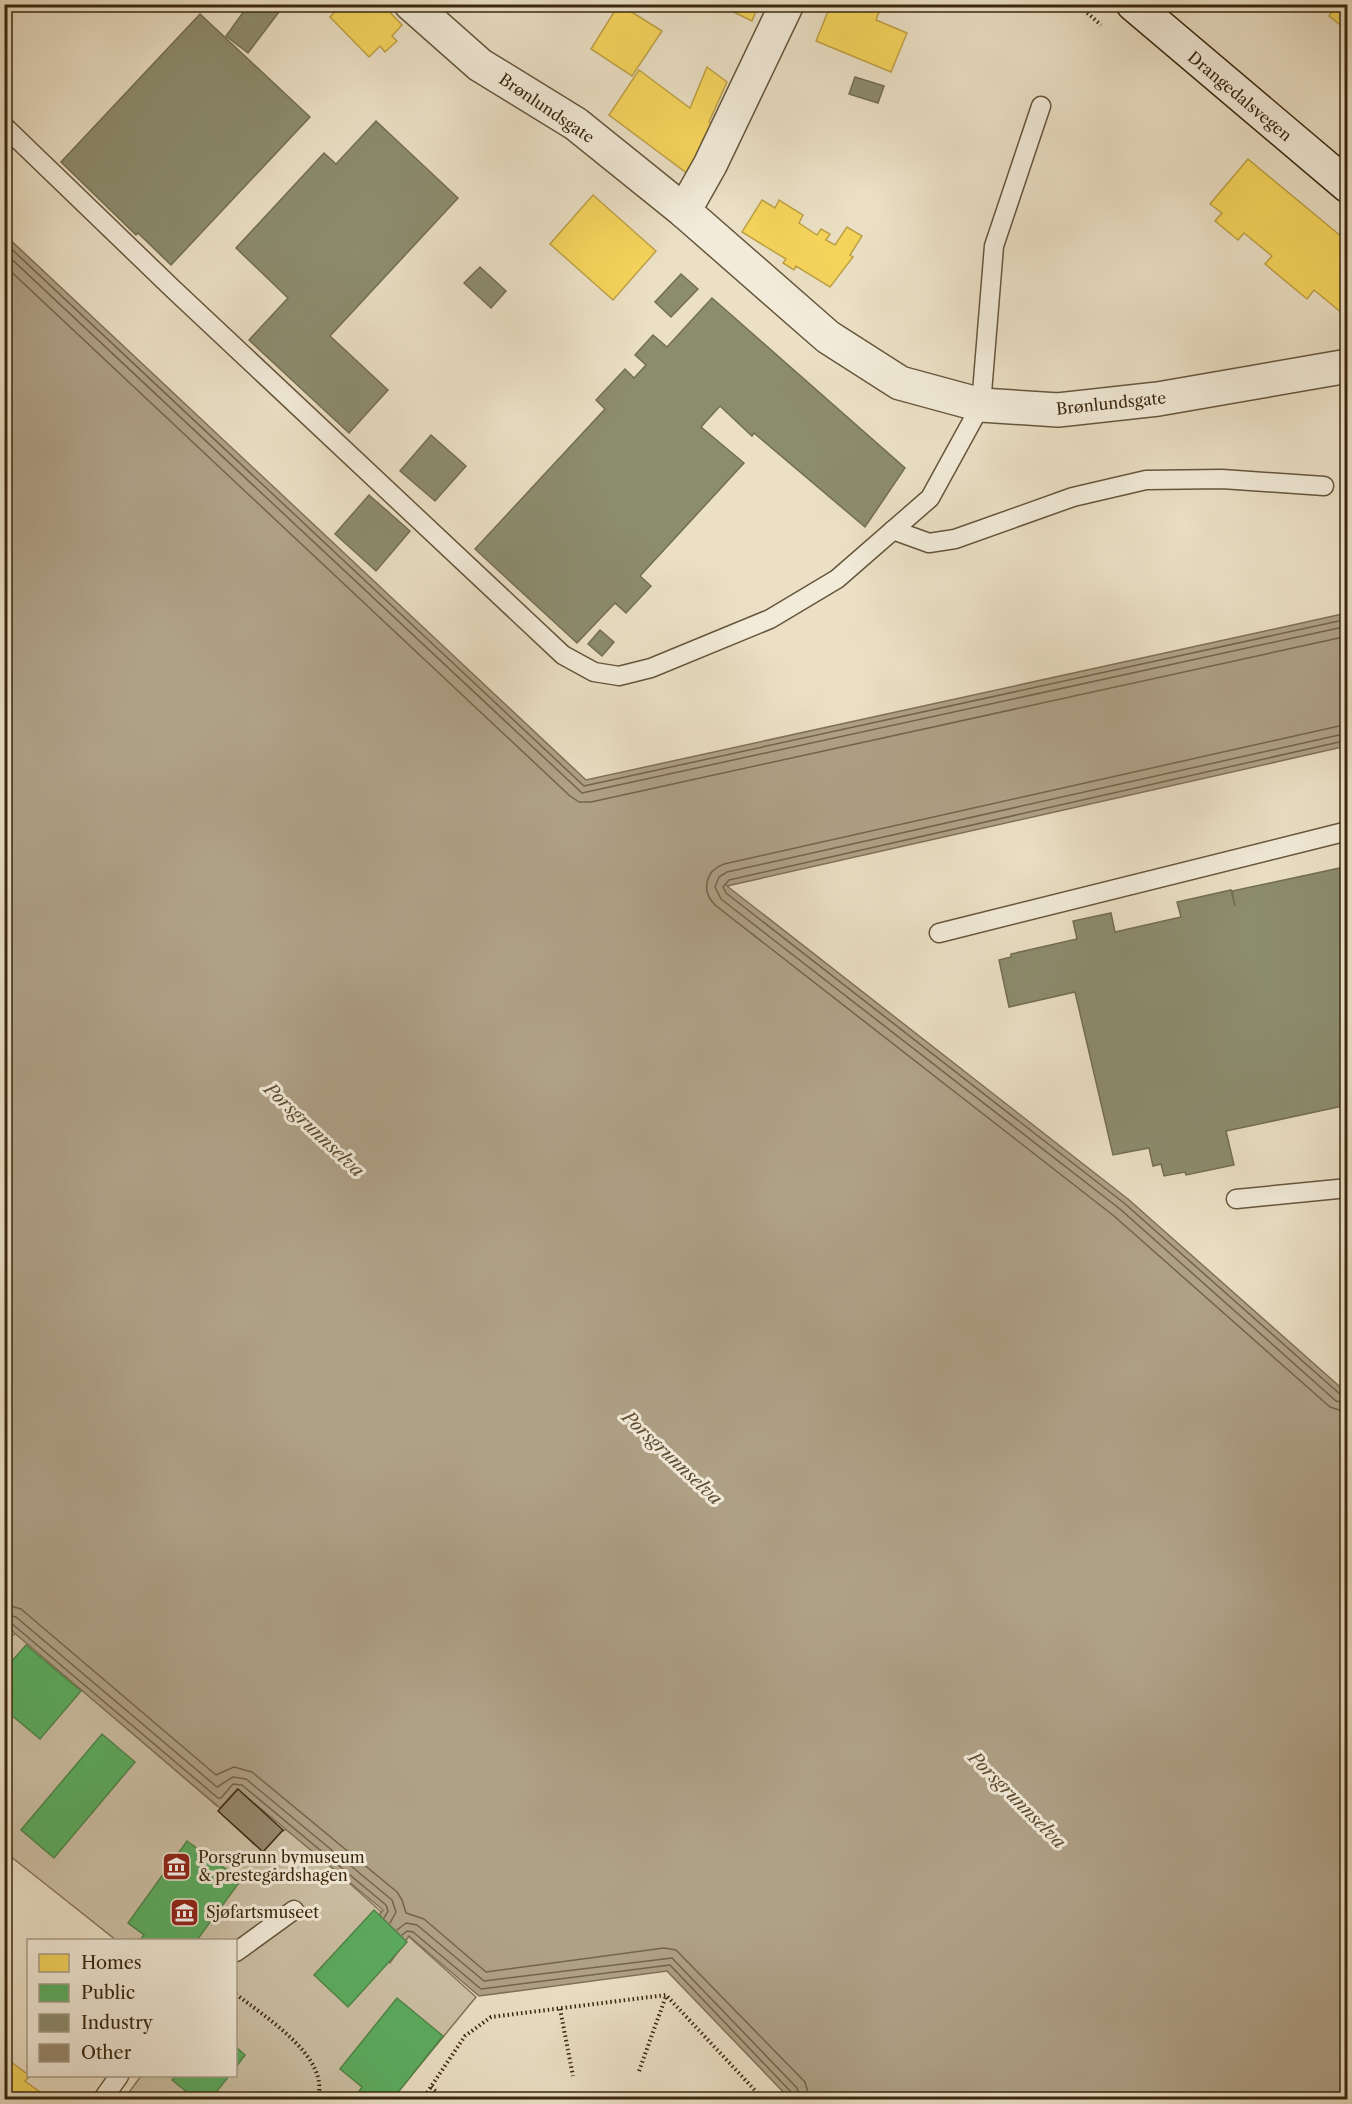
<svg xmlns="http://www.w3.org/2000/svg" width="1352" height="2104" viewBox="0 0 1352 2104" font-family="'Libre Caslon Text',serif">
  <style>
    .green { fill: #cdc1a6; stroke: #84745a; stroke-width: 1.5 }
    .water { fill: #afa187; stroke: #807157; stroke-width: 1.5 }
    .homes { fill: #f6d55c; stroke: #bea145; stroke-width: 1.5 }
    .public { fill: #5aae61; stroke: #508648; stroke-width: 1.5 }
    .industry { fill: #8c8c6e; stroke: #736e51; stroke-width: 1.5 }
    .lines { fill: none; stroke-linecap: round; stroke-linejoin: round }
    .shore { stroke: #74644a; stroke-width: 1.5 }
    .building { fill: #96886d; stroke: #3a280e; stroke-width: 1.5 }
    .lane-casing { stroke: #66563c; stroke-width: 21 }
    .street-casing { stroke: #66563c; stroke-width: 36 }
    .secondary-casing { stroke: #3a280e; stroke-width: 36 }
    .path { stroke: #3a280e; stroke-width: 4; stroke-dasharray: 1.5 3; stroke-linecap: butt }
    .lane { stroke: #f2ebd9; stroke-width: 18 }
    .street { stroke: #f2ebd9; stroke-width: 33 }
    .secondary { stroke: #f2ebd9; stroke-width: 33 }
    .labels { text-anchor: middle; stroke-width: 6; stroke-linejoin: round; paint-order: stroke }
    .street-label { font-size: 16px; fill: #3a280e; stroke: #f2ebd9 }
    .poi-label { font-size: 16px; fill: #3a280e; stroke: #f2ebd9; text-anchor: start }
    .water-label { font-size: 18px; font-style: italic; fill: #5d4c32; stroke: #f2ebd9 }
  </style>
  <rect width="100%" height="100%" fill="#ebe0c5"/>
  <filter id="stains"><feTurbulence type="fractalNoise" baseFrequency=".00333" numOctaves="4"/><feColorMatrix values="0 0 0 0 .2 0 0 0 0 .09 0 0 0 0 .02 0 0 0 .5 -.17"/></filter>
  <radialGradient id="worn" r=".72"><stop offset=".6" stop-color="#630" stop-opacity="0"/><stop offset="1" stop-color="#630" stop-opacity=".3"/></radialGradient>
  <polygon class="green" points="16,1633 217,1806 235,1787 283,1831 288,1828 476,1997 392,2099 124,2099 141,2076 236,2076 236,1940 116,1940 5,1852 4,1642"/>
  <polygon class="water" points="4,234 586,780 1347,613 1347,746 727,886 1128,1199 1347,1393 1347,2099 790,2099 667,1971 479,1996 409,1936 390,1963 360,1940 383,1910 237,1789 220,1808 5,1625"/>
  <g class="homes">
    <polygon points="342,4 382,4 402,25 392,36 397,41 385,52 380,46 369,57 330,17"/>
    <polygon points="619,4 662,31 632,76 591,49"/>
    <polygon points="717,4 759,4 752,21"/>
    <polygon points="831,4 874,4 881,7 876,20 907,33 891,72 816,41"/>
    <polygon points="1321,4 1348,4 1348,31 1329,16 1331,13"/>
    <polygon points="707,67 727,82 709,122 712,124 688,174 609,115 639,70 690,108"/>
    <polygon points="1248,159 1348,242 1348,318 1314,290 1307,299 1265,264 1272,256 1244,233 1238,240 1215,221 1222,213 1210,204"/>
    <polygon points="593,195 656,251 613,300 550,244"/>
    <polygon points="762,200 775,208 779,200 803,215 799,223 817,235 821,229 830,234 826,240 835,245 847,227 862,236 850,255 853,257 830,287 796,266 794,270 783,263 786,259 742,232"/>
    <polygon points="11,2062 30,2076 25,2081 51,2100 4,2100 4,2066 7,2068"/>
  </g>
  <g class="public">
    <polygon points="26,1645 81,1691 40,1739 4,1709 4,1670"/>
    <polygon points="102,1734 135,1762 54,1858 21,1830"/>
    <polygon points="187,1841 241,1880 197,1940 140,1940 144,1935 128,1923"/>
    <polygon points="374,1910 407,1942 348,2007 314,1975"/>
    <polygon points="397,1998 443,2036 392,2100 353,2100 362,2087 340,2069"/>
    <polygon points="236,2047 245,2055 236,2067"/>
    <polygon points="176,2076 229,2076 210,2100 197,2100 172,2080"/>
  </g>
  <g class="industry">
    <polygon points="249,4 285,4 248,53 226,36"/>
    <polygon points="200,14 310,117 171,265 138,233 136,235 61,162"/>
    <polygon points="855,77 884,86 878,103 849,94"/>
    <polygon points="376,121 458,198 330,336 388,390 349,433 249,340 288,298 236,248 324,153 336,164"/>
    <polygon points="480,267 506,291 491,308 464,283"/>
    <polygon points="681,274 698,289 671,317 655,302"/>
    <polygon points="712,298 905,468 865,527 754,433 752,436 720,406 701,427 744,463 640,576 651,586 626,613 615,603 577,643 475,549 605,409 596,400 625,369 634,378 646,365 635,355 653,335 667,347"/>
    <polygon points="431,435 466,466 435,501 400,471"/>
    <polygon points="369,495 410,531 376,571 335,534"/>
    <polygon points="600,630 614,642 602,656 588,644"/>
    <polygon points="1340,868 1344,883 1348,882 1348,1105 1226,1131 1234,1165 1186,1175 1185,1172 1164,1176 1161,1164 1153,1166 1149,1148 1113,1155 1075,992 1009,1007 999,960 1011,957 1011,954 1077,939 1073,921 1111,913 1115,932 1181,917 1177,902 1231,890 1235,906 1232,891"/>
  </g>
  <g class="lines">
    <g class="shore">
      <polyline points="4,242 584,786 1348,619"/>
      <polyline points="4,252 582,793 1348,626"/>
      <polyline points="4,265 570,796 579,802 591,802 1348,636"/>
      <path d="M1348 724 724 864C705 871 701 891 715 905L1114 1216 1330 1407 1348 1413"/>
      <polyline points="1348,733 727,872 719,877 715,887 721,899 1120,1209 1336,1401 1348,1404"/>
      <polyline points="1348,740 729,880 723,887 726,893 1124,1203 1341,1395 1348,1397"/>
      <polyline points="4,1604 21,1609 216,1775 234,1767 252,1772 397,1892 402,1900 406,1913 424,1919 486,1972 664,1948 676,1950 805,2082 810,2100"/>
      <polyline points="4,1614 16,1617 217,1787 233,1777 246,1779 392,1900 396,1912 390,1923"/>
      <polyline points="4,1621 11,1623 218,1798 221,1798 233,1784 242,1785 386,1905 388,1911 384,1918"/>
      <polyline points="397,1930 406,1923 417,1925 484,1981 672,1958 797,2088 801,2100"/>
      <polyline points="402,1935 407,1931 413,1932 481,1989 670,1965 792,2093 794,2100"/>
    </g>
  </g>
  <polygon class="building" points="238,1789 283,1830 263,1852 218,1811"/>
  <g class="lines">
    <defs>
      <g id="lane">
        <polyline points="4,126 173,289 563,655 594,672 619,676 651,668 770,619 837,579 930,498 981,405 994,246 1041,106"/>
        <polyline points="893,530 929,543 955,539 1073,497 1146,480 1222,479 1324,486"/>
        <polyline points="939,933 1348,831"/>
        <polyline points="1236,1199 1348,1188"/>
        <polyline points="236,1952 294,1910"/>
        <polyline points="102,2100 119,2076"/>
      </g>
      <g id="street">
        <polyline points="411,4 480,65 576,124 684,211 828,337 900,383 981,405 1058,410 1158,399 1348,366"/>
        <polyline points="684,211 710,165 787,4"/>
      </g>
      <polyline id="secondary" points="1133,4 1348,186"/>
    </defs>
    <use href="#lane" class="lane-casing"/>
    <use href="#street" class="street-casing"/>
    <use href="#secondary" class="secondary-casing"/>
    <g class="path">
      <polyline points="1077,4 1101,25"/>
      <path d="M236 1994C263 2016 333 2058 317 2100"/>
      <polyline points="560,2009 573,2076"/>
      <polyline points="639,2071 666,1996"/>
      <polyline points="431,2087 445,2100"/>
      <polyline points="422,2100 465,2036 491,2017 666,1995 764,2100"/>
    </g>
    <use href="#lane" class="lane"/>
    <use href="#street" class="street"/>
    <use href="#secondary" class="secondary"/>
  </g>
  <defs>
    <symbol id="museum-square" viewBox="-11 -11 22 22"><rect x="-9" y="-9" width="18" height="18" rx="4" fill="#8f2418" stroke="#f2ebd9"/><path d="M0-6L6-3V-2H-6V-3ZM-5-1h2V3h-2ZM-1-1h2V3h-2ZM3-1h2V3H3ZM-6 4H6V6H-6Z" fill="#fff"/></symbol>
  </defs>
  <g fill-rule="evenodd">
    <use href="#museum-square" x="160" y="1850" width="33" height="33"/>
    <use href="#museum-square" x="168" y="1896" width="33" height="33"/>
  </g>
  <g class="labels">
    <g class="street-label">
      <text transform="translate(1240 96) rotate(40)" y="6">Drangedalsvegen</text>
      <text transform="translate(547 108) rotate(34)" y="6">Brønlundsgate</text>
      <text transform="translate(1111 403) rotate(-6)" y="6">Brønlundsgate</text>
    </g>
    <g class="poi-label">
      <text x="198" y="1863">Porsgrunn bymuseum<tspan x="198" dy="18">&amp; prestegårdshagen</tspan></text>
      <text x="206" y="1918">Sjøfartsmuseet</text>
    </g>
    <g class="water-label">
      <text transform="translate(314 1130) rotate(43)" y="6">Porsgrunnselva</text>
      <text transform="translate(672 1458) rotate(43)" y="6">Porsgrunnselva</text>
      <text transform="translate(1017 1800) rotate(45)" y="6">Porsgrunnselva</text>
    </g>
  </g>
  <rect width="1352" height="2104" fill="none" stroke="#ebe0c5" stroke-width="24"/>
  <rect x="6" y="6" width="1340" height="2092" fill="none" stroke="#3a280e" stroke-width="3"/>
  <rect x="12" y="12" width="1328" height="2080" fill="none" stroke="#3a280e" stroke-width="1.5"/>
  <rect x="27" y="1939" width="210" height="138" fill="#f2ebd9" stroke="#a89d88" stroke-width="1.5"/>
  <rect x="39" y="1954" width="30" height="18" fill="#f6d55c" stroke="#a89d88" stroke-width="1.5"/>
  <text x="81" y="1969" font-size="18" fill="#3a280e">Homes</text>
  <rect x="39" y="1984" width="30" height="18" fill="#5aae61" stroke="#a89d88" stroke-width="1.5"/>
  <text x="81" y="1999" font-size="18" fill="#3a280e">Public</text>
  <rect x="39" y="2014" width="30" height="18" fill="#8c8c6e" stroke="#a89d88" stroke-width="1.5"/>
  <text x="81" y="2029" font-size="18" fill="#3a280e">Industry</text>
  <rect x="39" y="2044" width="30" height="18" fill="#96886d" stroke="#a89d88" stroke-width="1.5"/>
  <text x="81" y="2059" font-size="18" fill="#3a280e">Other</text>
  <rect width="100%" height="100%" filter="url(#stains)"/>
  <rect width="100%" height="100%" fill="url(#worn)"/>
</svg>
